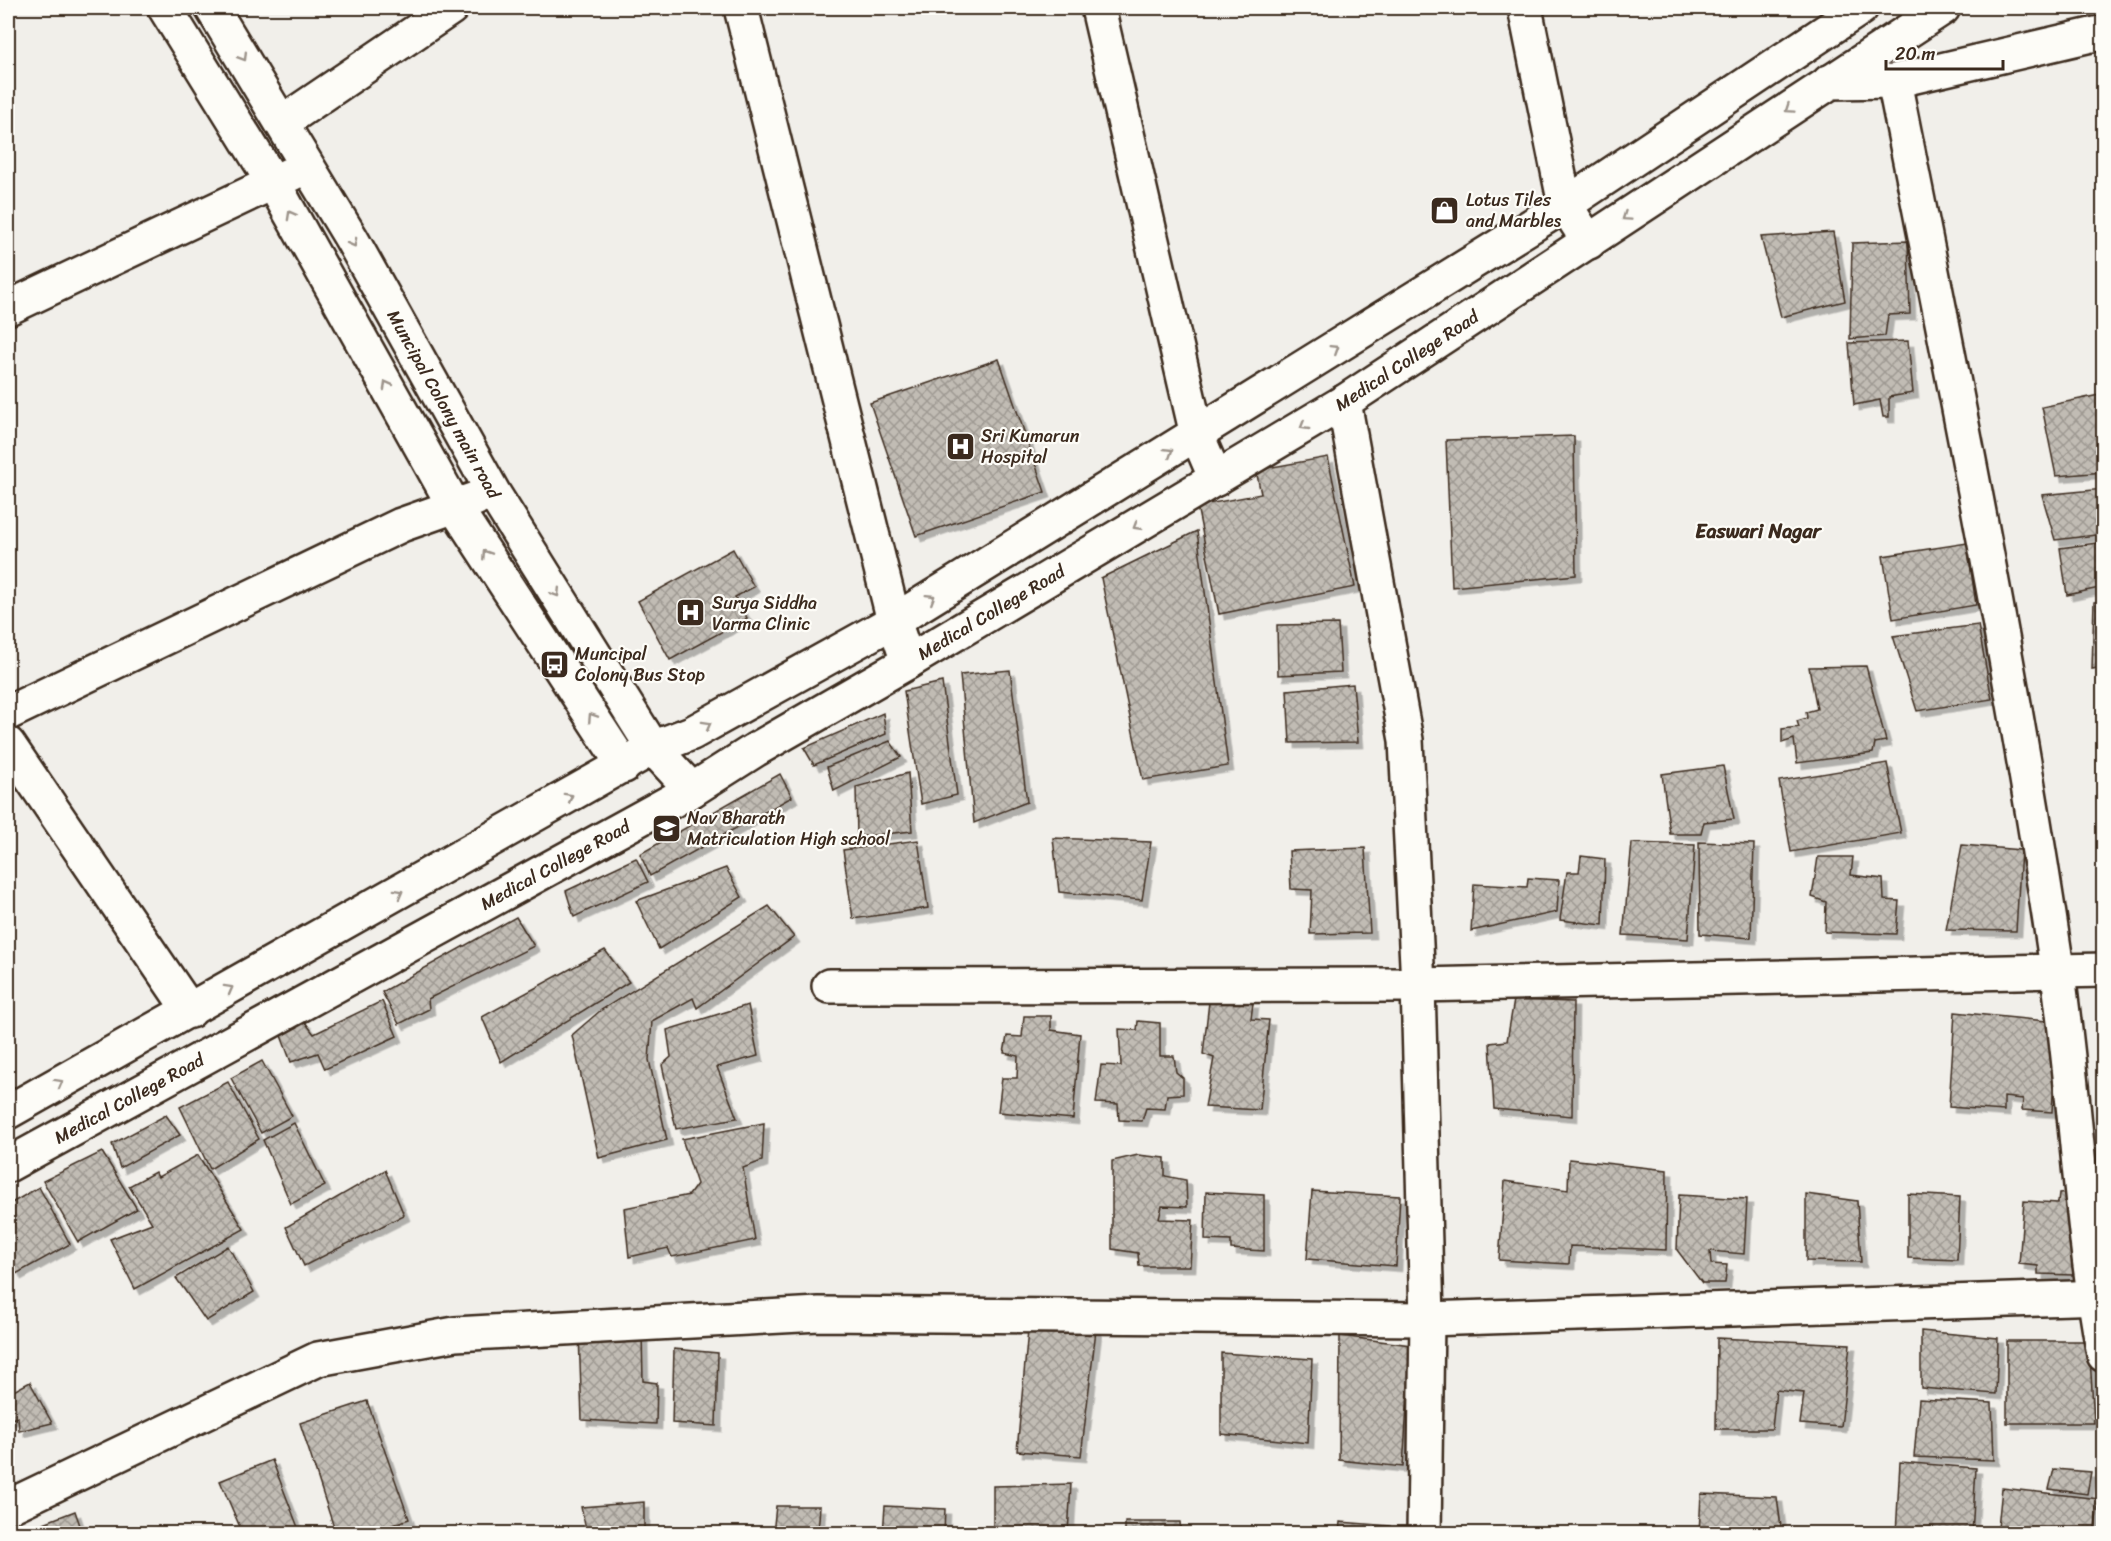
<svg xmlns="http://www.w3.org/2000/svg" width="2111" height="1541" viewBox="0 0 2111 1541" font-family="Sriracha,sans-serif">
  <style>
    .building { fill: url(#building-cross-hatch); stroke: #3b2a1e; stroke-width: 1.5; filter: url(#shadow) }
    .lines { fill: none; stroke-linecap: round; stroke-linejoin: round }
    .minor-casing { stroke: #3b2a1e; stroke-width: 38 }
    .tertiary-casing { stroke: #3b2a1e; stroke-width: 38 }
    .primary-casing { stroke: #3b2a1e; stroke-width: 38 }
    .minor { stroke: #fdfcf7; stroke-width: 33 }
    .tertiary { stroke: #fdfcf7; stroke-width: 33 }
    .primary { stroke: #fdfcf7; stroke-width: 33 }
    .oneway { stroke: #9c938a }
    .labels { text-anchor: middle; stroke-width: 4.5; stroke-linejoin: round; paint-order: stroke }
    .poi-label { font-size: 18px; fill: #3b2a1e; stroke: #fdfcf7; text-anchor: start }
    .street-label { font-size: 18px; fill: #3b2a1e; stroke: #fdfcf7 }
    .neighbourhood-label { font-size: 20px; font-weight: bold; fill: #3b2a1e; stroke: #fdfcf7 }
  </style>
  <defs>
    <pattern id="building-cross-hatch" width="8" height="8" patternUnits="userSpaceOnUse" patternTransform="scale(1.5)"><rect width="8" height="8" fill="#c1bcb4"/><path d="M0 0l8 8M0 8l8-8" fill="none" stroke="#9e9992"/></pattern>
    <filter id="shadow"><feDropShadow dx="5.5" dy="5.5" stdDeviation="0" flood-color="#0004"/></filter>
  </defs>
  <rect width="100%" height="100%" fill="#f1efea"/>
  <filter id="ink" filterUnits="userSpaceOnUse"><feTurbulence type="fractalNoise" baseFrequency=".0167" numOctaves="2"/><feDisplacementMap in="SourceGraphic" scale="12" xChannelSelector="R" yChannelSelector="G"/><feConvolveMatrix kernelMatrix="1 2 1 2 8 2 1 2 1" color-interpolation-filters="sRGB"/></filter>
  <g filter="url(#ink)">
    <g class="building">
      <polygon points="1833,232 1845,301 1781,317 1761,237"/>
      <polygon points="1908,241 1910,314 1888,315 1885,336 1850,339 1852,243"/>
      <polygon points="1908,341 1913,393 1889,397 1889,417 1883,417 1880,400 1854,405 1849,343"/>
      <polygon points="999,359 1045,492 916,536 870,403"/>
      <polygon points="2104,394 2104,472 2056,476 2042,407"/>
      <polygon points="1574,436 1576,575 1452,587 1446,440"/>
      <polygon points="1328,457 1355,587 1219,614 1197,506 1261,494 1256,470"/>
      <polygon points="2104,489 2104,534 2055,540 2042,495"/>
      <polygon points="1197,531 1228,766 1143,780 1101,578"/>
      <polygon points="2104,542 2104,587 2067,595 2060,548"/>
      <polygon points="1967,543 1976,605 1893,619 1883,556"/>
      <polygon points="733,549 754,587 735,597 747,618 670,660 638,601"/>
      <polygon points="2104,601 2104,667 2092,669 2094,602"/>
      <polygon points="1338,624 1341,672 1278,675 1277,625"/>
      <polygon points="1978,625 1992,699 1917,711 1893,636"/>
      <polygon points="1866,666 1886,741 1875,743 1873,753 1797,763 1794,739 1782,743 1782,729 1799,727 1797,721 1807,718 1806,712 1817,709 1809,667"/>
      <polygon points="1010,670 1027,802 974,823 960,675"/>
      <polygon points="942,682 957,795 921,804 904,691"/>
      <polygon points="1353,684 1358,742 1290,743 1287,690"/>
      <polygon points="883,713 886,734 814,765 804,748"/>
      <polygon points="890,741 901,757 834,791 827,767"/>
      <polygon points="1887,763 1901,833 1791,852 1779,781"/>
      <polygon points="1723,766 1734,819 1704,822 1701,834 1670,834 1662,774"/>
      <polygon points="908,773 912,831 857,837 856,787"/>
      <polygon points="780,774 792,797 650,876 640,854"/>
      <polygon points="1053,838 1151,842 1142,900 1059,892"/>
      <polygon points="918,840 928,908 853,919 843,850"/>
      <polygon points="1699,842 1754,844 1751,938 1700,934"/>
      <polygon points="1632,843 1695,845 1688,939 1623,935"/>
      <polygon points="1962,845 2021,850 2016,931 1946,930"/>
      <polygon points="1365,848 1370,933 1310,934 1312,890 1291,889 1289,851"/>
      <polygon points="1581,856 1605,859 1603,925 1560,920 1567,872 1579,872"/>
      <polygon points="1818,857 1853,857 1851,875 1883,879 1884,900 1899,901 1896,934 1825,932 1826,902 1812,897"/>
      <polygon points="636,858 648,882 574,917 566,891"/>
      <polygon points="726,868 742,897 659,949 636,901"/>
      <polygon points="1528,878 1559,880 1557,912 1471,931 1474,884 1527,887"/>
      <polygon points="769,906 794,937 697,1008 693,998 652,1021 649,1060 667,1140 599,1158 572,1035 601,1010"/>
      <polygon points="516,917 534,946 428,999 429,1009 399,1024 382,992"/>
      <polygon points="605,950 629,982 501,1062 482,1017"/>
      <polygon points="1514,1000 1573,1002 1572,1116 1494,1109 1490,1043 1507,1041"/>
      <polygon points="382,1001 397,1036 325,1069 318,1053 291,1062 280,1033 305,1022 314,1034"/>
      <polygon points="1209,1002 1253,1003 1251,1019 1269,1020 1260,1110 1205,1107 1214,1058 1203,1054"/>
      <polygon points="748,1005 758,1056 717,1067 737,1118 676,1129 662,1065 671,1057 667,1030"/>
      <polygon points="1955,1012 2057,1022 2052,1112 2022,1110 2023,1099 2004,1097 2004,1111 1949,1107"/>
      <polygon points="1024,1016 1051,1016 1051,1030 1080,1034 1073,1119 998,1112 1002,1078 1017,1078 1018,1056 1004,1053 1007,1036 1022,1037"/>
      <polygon points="1138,1021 1160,1023 1160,1056 1174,1056 1176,1072 1183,1078 1183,1094 1167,1095 1165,1109 1146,1108 1142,1121 1119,1120 1118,1104 1096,1103 1101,1065 1121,1066 1119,1029 1137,1030"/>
      <polygon points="262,1061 292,1116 261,1133 231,1078"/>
      <polygon points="228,1082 259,1139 210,1169 180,1107"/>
      <polygon points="166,1115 180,1135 120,1168 112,1144"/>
      <polygon points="294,1123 325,1186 291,1204 263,1140"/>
      <polygon points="764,1123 762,1161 743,1168 755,1240 672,1257 668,1248 629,1257 624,1208 689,1195 697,1184 682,1139"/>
      <polygon points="102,1152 137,1209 78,1242 43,1181"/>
      <polygon points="198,1155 244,1229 135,1289 110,1239 152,1223 129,1186 155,1172 158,1177"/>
      <polygon points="1138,1155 1165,1158 1165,1176 1186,1180 1187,1207 1162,1206 1159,1219 1193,1220 1190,1266 1139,1266 1138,1253 1112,1249 1112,1161"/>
      <polygon points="1569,1159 1667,1170 1666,1250 1570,1246 1569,1264 1499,1260 1505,1181 1568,1190"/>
      <polygon points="385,1170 404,1215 304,1266 286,1227"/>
      <polygon points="39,1187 70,1244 16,1274 8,1256 8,1205"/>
      <polygon points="2098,1190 2074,1275 2038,1274 2038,1266 2019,1264 2024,1201 2058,1203 2059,1194"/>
      <polygon points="1312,1191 1400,1196 1396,1266 1307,1259"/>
      <polygon points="1206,1192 1264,1195 1264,1251 1231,1249 1231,1241 1205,1240"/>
      <polygon points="1806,1194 1857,1201 1861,1262 1806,1261"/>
      <polygon points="1908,1194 1960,1197 1957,1260 1908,1258"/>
      <polygon points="1679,1195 1747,1199 1744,1254 1710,1251 1711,1264 1727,1265 1725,1283 1702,1283 1677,1250"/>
      <polygon points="228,1246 254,1292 206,1321 176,1278"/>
      <polygon points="1028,1330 1096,1330 1081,1456 1017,1451"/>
      <polygon points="1921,1331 1998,1338 1996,1394 1921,1388"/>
      <polygon points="642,1333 643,1381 657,1383 656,1424 582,1420 579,1334"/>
      <polygon points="1340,1336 1411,1345 1403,1467 1339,1460"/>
      <polygon points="1717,1338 1850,1344 1841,1427 1800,1424 1804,1393 1776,1390 1772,1429 1716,1429"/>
      <polygon points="2007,1341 2089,1341 2094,1423 2007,1423"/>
      <polygon points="674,1349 718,1353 716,1426 672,1423"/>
      <polygon points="1221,1353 1312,1359 1308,1443 1221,1434"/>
      <polygon points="30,1382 52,1423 19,1431 18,1417 8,1420 8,1394"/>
      <polygon points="1919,1399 1992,1403 1994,1460 1914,1457"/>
      <polygon points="367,1401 409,1519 367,1534 336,1534 300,1423"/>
      <polygon points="272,1460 299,1530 290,1534 243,1534 220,1481"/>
      <polygon points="1900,1462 1976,1468 1972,1534 1896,1534"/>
      <polygon points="2054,1469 2091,1472 2087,1494 2049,1489"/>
      <polygon points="1071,1484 1068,1534 993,1534 993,1486"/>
      <polygon points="2002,1488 2099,1499 2094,1534 2057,1534 1998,1528"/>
      <polygon points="1701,1494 1777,1497 1782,1534 1699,1534"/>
      <polygon points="644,1502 644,1534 587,1534 581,1507"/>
      <polygon points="776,1506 820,1506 818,1534 773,1534"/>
      <polygon points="885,1506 945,1509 944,1534 883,1534"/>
      <polygon points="75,1511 83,1534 15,1534"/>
      <polygon points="1125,1522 1180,1522 1181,1534 1125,1534"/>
      <polygon points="1340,1522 1390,1526 1390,1534 1339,1534"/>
    </g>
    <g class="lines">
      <defs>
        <g id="minor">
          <polyline points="165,8 274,184 453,504 624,766"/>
          <path id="s1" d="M212 8 351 238 494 494 653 748 692 790"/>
          <polyline points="741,8 894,621 908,662"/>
          <polyline points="1098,8 1197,435 1216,479"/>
          <polyline points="1525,8 1565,205 1589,242"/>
          <path d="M1894 81C1953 376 2013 671 2057 968 2076 1097 2080 1227 2104 1355"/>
          <polyline points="283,122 451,8"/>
          <polyline points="8,308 293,173"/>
          <polyline points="1344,402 1406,740 1418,985 1427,1319 1424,1534"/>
          <polyline points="8,713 401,525 475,499"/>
          <polyline points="8,744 190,1011"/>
          <polyline points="829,986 1418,985 2104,970"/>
          <polyline points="8,1507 318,1359 455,1334 819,1314 1427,1319 2104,1297"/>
        </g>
        <polyline id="tertiary" points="1829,82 1894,81 2104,32"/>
        <g id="primary">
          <polyline points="8,1112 653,748 692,733 894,621 1565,205 1861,8"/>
          <path id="s2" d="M8 1165 692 790 755 750 908 662 1344 402 1943 8"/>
        </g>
      </defs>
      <use href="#minor" class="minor-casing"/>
      <use href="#tertiary" class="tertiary-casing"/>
      <use href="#primary" class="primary-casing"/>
      <use href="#minor" class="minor"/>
      <use href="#tertiary" class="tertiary"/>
      <use href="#primary" class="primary"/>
    </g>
    <defs><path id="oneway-chevron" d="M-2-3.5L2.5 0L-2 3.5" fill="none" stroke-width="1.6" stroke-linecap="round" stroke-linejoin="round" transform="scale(1.5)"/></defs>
    <g class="oneway">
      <use href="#oneway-chevron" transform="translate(243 57) rotate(58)"/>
      <use href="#oneway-chevron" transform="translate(1789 109) rotate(146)"/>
      <use href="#oneway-chevron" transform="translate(291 215) rotate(-119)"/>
      <use href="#oneway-chevron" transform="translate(1626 217) rotate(146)"/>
      <use href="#oneway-chevron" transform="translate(353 243) rotate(61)"/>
      <use href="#oneway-chevron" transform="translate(1335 349) rotate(-32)"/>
      <use href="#oneway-chevron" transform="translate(387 385) rotate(-119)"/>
      <use href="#oneway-chevron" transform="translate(1304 426) rotate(149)"/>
      <use href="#oneway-chevron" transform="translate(1169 452) rotate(-32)"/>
      <use href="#oneway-chevron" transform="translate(1137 526) rotate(149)"/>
      <use href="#oneway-chevron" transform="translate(486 554) rotate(-123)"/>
      <use href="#oneway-chevron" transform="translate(556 593) rotate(58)"/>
      <use href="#oneway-chevron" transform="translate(931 598) rotate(-32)"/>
      <use href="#oneway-chevron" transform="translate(592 717) rotate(-123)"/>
      <use href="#oneway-chevron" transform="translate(707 725) rotate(-29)"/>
      <use href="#oneway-chevron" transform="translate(569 797) rotate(-29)"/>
      <use href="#oneway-chevron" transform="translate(399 893) rotate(-29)"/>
      <use href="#oneway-chevron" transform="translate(229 989) rotate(-29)"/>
      <use href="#oneway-chevron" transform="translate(59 1083) rotate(-29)"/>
    </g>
  </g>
  <defs>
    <symbol id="shop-square" viewBox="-11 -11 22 22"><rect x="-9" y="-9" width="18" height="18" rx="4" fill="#3b2a1e" stroke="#fdfcf7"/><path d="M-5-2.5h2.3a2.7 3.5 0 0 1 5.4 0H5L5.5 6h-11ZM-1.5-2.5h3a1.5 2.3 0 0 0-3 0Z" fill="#fff"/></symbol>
    <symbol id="hospital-square" viewBox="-11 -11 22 22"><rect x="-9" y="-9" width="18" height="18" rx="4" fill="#3b2a1e" stroke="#fdfcf7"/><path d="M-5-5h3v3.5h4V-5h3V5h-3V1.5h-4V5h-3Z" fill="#fff"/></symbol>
    <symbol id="bus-square" viewBox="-11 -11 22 22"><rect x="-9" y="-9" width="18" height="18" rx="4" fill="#3b2a1e" stroke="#fdfcf7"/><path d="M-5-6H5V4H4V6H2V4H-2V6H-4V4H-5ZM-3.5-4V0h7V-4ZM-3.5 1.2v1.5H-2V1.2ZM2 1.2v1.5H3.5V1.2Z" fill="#fff"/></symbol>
    <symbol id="school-square" viewBox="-11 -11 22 22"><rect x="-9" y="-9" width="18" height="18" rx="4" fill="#3b2a1e" stroke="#fdfcf7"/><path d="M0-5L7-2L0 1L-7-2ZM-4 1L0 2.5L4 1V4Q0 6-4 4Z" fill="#fff"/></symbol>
  </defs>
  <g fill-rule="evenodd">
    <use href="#shop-square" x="1428" y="194" width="33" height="33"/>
    <use href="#hospital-square" x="944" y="430" width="33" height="33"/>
    <use href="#hospital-square" x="674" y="596" width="33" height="33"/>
    <use href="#bus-square" x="538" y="648" width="33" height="33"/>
    <use href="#school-square" x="650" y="812" width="33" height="33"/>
  </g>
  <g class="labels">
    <g class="poi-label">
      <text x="1466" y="206">Lotus Tiles<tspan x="1466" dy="21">and Marbles</tspan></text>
      <text x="981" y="442">Sri Kumarun<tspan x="981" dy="21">Hospital</tspan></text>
      <text x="712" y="609">Surya Siddha<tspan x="712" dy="21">Varma Clinic</tspan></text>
      <text x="575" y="660">Muncipal<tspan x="575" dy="21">Colony Bus Stop</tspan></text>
      <text x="687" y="824">Nav Bharath<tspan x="687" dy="21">Matriculation High school</tspan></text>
    </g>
    <g class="street-label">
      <text dy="6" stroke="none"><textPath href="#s2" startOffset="1614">Medical College Road</textPath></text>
      <text dy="6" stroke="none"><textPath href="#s1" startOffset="459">Muncipal Colony main road</textPath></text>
      <text dy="6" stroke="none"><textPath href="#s2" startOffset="1128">Medical College Road</textPath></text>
      <text dy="6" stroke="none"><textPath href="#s2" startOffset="624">Medical College Road</textPath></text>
      <text dy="6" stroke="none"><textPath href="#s2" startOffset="138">Medical College Road</textPath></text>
    </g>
    <g class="neighbourhood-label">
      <text x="1758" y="538">Easwari Nagar</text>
    </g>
  </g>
  <rect width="2111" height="1541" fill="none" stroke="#fdfcf7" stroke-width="30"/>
  <rect x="15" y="15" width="2081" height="1511" fill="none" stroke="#3b2a1e" stroke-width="2" filter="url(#ink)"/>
  <path d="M1886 60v9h117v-9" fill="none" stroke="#3b2a1e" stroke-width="3"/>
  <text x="1895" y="60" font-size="18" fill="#3b2a1e" stroke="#fdfcf7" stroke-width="4.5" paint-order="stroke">20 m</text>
</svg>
